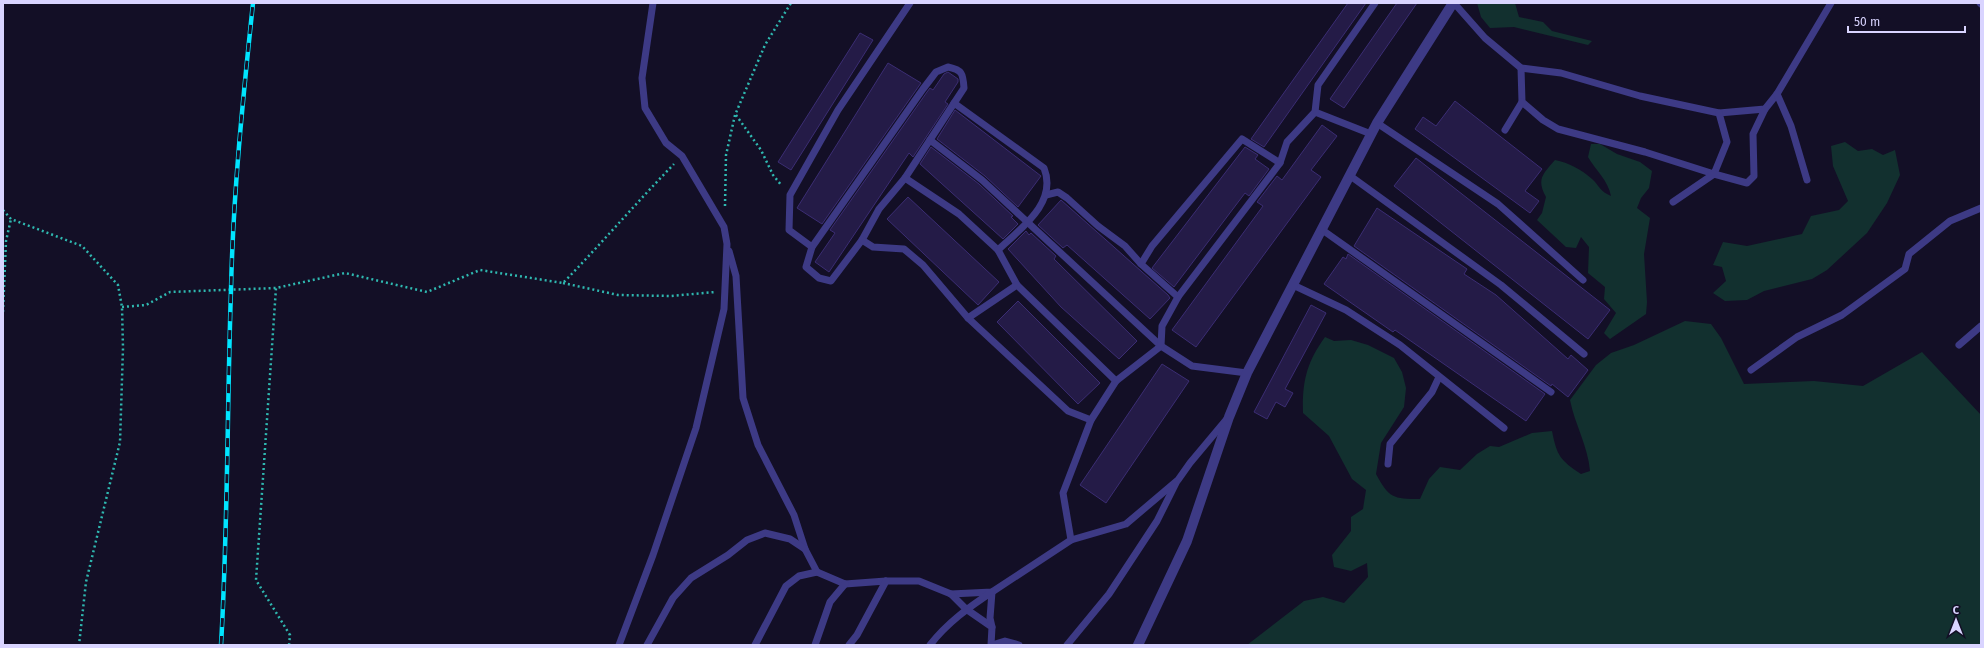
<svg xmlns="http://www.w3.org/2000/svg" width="1984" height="648" viewBox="0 0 1984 648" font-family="'Fira Sans',sans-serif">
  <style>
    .green { fill: #12302f }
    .building { fill: #241b47; stroke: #3b2d73 }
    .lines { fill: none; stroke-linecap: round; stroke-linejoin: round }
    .path { stroke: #2fb8b0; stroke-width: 2.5; stroke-dasharray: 2 3; stroke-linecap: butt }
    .service { stroke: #3d3a85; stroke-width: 7 }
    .minor { stroke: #3d3a85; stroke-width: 10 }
    .rail-casing { stroke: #00e5ff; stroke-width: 4.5 }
    .rail { stroke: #130f26; stroke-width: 3; stroke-dasharray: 9; stroke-linecap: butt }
  </style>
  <rect width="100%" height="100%" fill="#130f26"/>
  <g class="green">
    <polygon points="1477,3 1515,3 1519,17 1543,22 1552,31 1592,41 1588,45 1514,27 1490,28 1481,17"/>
    <polygon points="1845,142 1858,151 1872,149 1883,155 1895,150 1900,175 1887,203 1867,233 1827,270 1812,279 1764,291 1747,300 1725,301 1713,293 1726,281 1722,267 1713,265 1723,242 1747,246 1802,234 1811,216 1839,210 1848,201 1833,166 1831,146"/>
    <path d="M1591 144H1600L1617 154 1640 162 1652 171 1649 188 1641 198 1637 208 1650 218 1644 254 1647 302 1646 314 1610 339 1604 333 1616 313 1604 299 1605 287 1588 273 1589 247 1581 237 1576 248 1566 247 1537 220 1542 213 1546 197C1536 179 1543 174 1555 160 1569 163 1581 169 1592 179 1600 186 1599 191 1611 196 1608 180 1596 171 1588 157Z"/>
    <path d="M1685 321 1711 324 1721 338 1744 384 1814 381 1863 386 1922 352 1981 415V645H1247L1304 601 1323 597 1344 603 1368 577 1367 563 1351 571 1334 567 1332 555 1351 531V517L1363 509 1366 490 1352 479 1329 436 1303 413C1302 381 1307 362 1325 337L1334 341 1351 340 1368 345 1394 358 1402 372 1406 388 1404 407 1381 443 1376 474C1389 498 1393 499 1420 499L1429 479 1440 467 1460 470 1477 454 1490 446 1499 447 1532 433 1552 431C1557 456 1560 460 1581 474L1590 471C1588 446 1575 425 1570 400L1596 365 1611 353 1634 345Z"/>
  </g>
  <g class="building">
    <polygon points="1348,3 1366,3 1264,147 1251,139"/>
    <polygon points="1397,3 1417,3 1344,108 1330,99"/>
    <polygon points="860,33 873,40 791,170 778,162"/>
    <polygon points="888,63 921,83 822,224 797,208"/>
    <polygon points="948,72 958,79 958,82 945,102 948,104 913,157 909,153 829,272 815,262 835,233 830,230 927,92 930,88 933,90 944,74"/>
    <polygon points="1455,101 1542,169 1525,191 1539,201 1530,213 1415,129 1423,117 1436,126"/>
    <polygon points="955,110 1041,176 1018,207 985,176 937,139"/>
    <polygon points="1322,125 1337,136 1311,170 1321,177 1196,347 1172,330 1263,206 1257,202 1277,176 1282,180"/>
    <polygon points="931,147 979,184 1013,216 1011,217 1018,224 1003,239 920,164"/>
    <polygon points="1245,147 1258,155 1255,159 1269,169 1249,196 1245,193 1174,287 1152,268"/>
    <polygon points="1416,158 1610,310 1588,339 1394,186"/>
    <polygon points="908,197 999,282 978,305 887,219"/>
    <polygon points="1061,200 1168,295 1170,298 1150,319 1067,245 1063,248 1038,225"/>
    <polygon points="1377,208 1467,269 1464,274 1496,295 1568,359 1571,355 1588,370 1568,397 1552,384 1551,386 1354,246"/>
    <polygon points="1026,231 1029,235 1031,233 1056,256 1054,259 1137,341 1119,359 1061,307 1008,249"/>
    <polygon points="1348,254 1545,394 1526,421 1395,330 1393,332 1324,284 1343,257 1346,259"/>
    <polygon points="1018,301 1100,383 1078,404 997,322"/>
    <polygon points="1311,305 1326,313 1285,389 1293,393 1285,407 1276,402 1267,419 1254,412"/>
    <polygon points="1162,364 1189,381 1106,503 1080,485"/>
  </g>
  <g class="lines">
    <g class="path">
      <polyline points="736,115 761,150 773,175 782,186"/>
      <polyline points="725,206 726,155 735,115 765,45 791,3"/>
      <polyline points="3,210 11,219 82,246 118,285 122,307 123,348 120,442 86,582 79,645"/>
      <polyline points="563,283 618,295 671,296 715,292"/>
      <polyline points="122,307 146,305 170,292 276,288"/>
      <polyline points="3,312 6,241 11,219"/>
      <path d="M289 645 290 635 256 580 276 288 345 273 427 292 480 270 563 283C601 244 636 203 674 164"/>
    </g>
    <g class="service">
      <polyline points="1454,3 1485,38 1521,68 1561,73 1640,96 1719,113 1765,109 1777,94 1831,3"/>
      <polyline points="1980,3 1981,4"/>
      <path d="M948 67C962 70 963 73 964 88L905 178 879 209 862 240 831 281 819 278 806 267 812 247 923 89 936 72Z"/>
      <polyline points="1521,68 1522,102 1543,120 1558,129 1645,152 1714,174 1727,142 1719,113"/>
      <polyline points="1777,94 1791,126 1807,180"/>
      <polyline points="1315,112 1371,134"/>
      <polyline points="1377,123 1498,204 1583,280"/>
      <polyline points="1505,130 1522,102"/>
      <polyline points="930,140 982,180 1161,346 1192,366 1247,373"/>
      <polyline points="1349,175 1501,285 1584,354"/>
      <path d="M905 178 959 214 998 250C1020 229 1058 203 1044 168L954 103"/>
      <polyline points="1046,195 1058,192 1067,198 1098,226 1125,246 1141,264"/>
      <polyline points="1673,202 1714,174 1747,183 1754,176 1753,134 1765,109"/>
      <polyline points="1321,229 1551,392"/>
      <polyline points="862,240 873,247 904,249 923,265 968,318 1068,411 1091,420"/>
      <polyline points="812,247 789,230 790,195 838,110 910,3"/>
      <polyline points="998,250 1017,285 1116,381"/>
      <polyline points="729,251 736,276 743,398 758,445 794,515 805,549"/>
      <polyline points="1293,285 1346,310 1400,345 1504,428"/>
      <polyline points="1178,297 1141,264 1152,246 1242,139 1280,163 1287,142 1315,112 1318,85 1375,3"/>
      <polyline points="968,318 1017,285"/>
      <polyline points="1959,345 1981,326"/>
      <polyline points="1751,370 1797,337 1842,315 1905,269 1909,254 1950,221 1981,208"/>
      <polyline points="1388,464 1390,444 1432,392 1439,377"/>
      <polyline points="1071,540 1063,493 1091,420 1116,381 1161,346 1162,326 1178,297 1280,163"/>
      <polyline points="951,594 992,592 1071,540 1126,524 1178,480 1190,463 1226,420"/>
      <polyline points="619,645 653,555 696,428 724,309 727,244 724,227 682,156 666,143 645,108 642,78 653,3"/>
      <polyline points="647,645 673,598 691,578 728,555 747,540 765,533 790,539 805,549 817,572"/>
      <polyline points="755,645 786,586 799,576 817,572 845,584 886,581 919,581 951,594 966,609 992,627 991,645"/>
      <polyline points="815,645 830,602 845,584"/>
      <polyline points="849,645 857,635 886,581"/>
      <path d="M930 645C947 623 969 607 992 592L990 618 992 627"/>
      <polyline points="992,645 1005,641 1019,645"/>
      <polyline points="1067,645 1109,594 1157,521 1176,483"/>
    </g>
    <polyline class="minor" points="1138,645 1187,541 1229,417 1247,373 1377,123 1453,3"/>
    <defs>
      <path id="rail" d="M221 645C228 527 227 408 231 290 233 194 243 98 253 3"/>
    </defs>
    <use href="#rail" class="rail-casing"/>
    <use href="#rail" class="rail"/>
  </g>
  <rect width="1984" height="648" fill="none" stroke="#d9d4ff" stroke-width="8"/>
  <g transform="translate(1956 620)" stroke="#130f26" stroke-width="3" paint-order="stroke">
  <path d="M0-3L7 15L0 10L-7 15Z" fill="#d9d4ff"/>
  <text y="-6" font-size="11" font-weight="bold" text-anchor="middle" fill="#d9d4ff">С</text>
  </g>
  <path d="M1848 26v6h117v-6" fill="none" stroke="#d9d4ff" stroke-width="2"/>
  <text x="1854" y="26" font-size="12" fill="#d9d4ff" stroke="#130f26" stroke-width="3" paint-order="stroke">50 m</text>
</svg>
